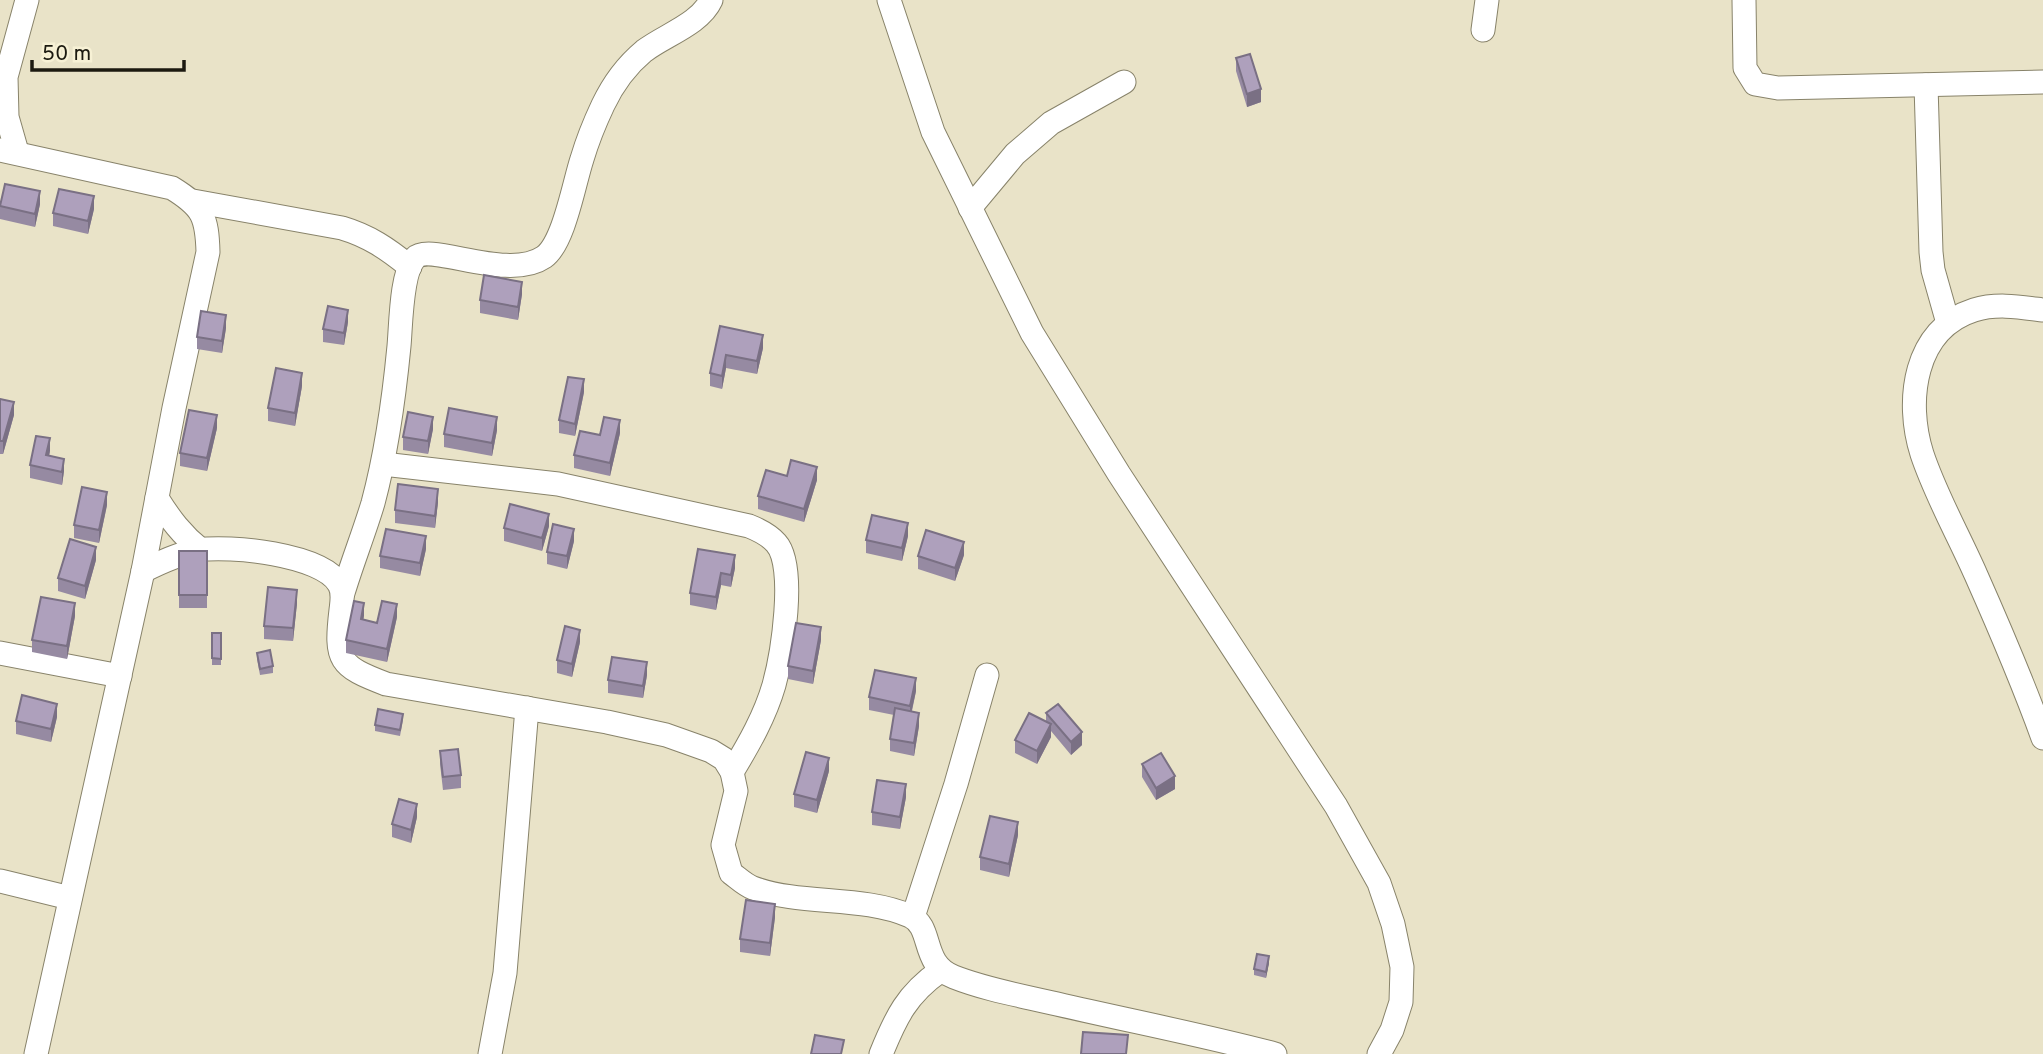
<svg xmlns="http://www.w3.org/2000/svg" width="2043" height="1054" viewBox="0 0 2043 1054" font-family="Overpass,sans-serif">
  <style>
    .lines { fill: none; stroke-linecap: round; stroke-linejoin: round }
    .street-casing { stroke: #88836a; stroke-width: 25 }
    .street { stroke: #fff; stroke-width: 23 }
    .wall { fill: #968aa2 }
    .shaded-wall { fill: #7a7084 }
    .building { fill: #aea0bc; stroke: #7a7084; stroke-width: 2 }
  </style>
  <rect width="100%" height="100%" fill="#e9e3c8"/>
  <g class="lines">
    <defs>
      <g id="street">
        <polyline points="889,0 933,132 1032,333 1119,474 1336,806 1379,883 1393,924 1402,967 1401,1002 1392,1030 1379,1054"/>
        <polyline points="1744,0 1745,68 1755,84 1778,88 2043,82"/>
        <polyline points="1483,30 1487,0"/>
        <polyline points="1926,85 1931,252 1933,270 1948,323"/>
        <path d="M0 150 172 188C203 207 207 217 208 252L174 408 143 571 36 1054"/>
        <polyline points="17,152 7,117 6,77 27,0"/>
        <path d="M193 201 342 228C369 236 388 249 410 267"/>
        <polyline points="970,208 1015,154 1051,123 1124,82"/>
        <path d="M2043 310C2020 307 1997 303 1974 310 1914 329 1905 401 1922 454 1936 496 1958 534 1976 575 2000 629 2023 683 2043 738"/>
        <path d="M383 464 558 484 749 526C759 530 769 535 776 543 797 566 782 656 774 685 765 716 749 744 732 772"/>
        <path d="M157 498C170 519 182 535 201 550"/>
        <path d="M143 571C161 562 178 554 198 550 229 545 322 554 339 584 344 592 342 601 341 610 335 661 339 666 386 684L607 722 666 735 711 751 724 759 732 772 736 791 723 845 731 873C738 878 745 885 753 888 803 906 861 895 910 916 934 927 920 964 954 977 987 990 1023 996 1057 1004 1130 1021 1203 1035 1275 1054"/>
        <path d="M343 593C352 563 364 533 373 503 387 451 394 398 399 346 401 325 401 272 415 258 430 242 508 282 544 257 564 243 574 183 582 159 587 142 595 122 603 105 613 84 626 66 644 51 665 35 700 24 711 0"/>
        <polyline points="0,653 120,676"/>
        <polyline points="0,881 70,898"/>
        <polyline points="913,917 956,784 987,675"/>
        <polyline points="490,1054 505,973 527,708"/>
        <path d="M881 1054C896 1017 907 994 940 971"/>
      </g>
    </defs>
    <use href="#street" class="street-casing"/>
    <use href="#street" class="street"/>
  </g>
  <g class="wall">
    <polygon points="1236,58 1261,102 1247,107 1236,71"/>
    <polygon points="40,204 35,227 0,219 0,206"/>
    <polygon points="94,209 88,234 53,226 53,213"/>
    <polygon points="522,294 518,320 480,313 480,300"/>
    <polygon points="348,322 344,345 323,342 323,329"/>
    <polygon points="720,326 763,348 757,374 726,368 722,389 710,386 710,373"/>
    <polygon points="226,328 222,353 197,349 197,337"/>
    <polygon points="302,386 295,426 268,421 268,408"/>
    <polygon points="584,392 575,436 559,433 559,420"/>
    <polygon points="0,399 14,415 3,454 0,454"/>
    <polygon points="217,428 207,471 180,466 180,453"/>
    <polygon points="433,429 428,454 403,450 403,437"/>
    <polygon points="497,430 492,456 444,447 444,434"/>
    <polygon points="620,433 610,476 574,468 574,455 600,435"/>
    <polygon points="50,451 49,456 64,471 62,485 30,478 30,465"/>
    <polygon points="787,476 817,480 804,522 758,509 758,496"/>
    <polygon points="438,502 435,528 395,523 395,510"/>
    <polygon points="107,505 99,543 74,538 74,525"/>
    <polygon points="549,526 542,551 504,541 504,528"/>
    <polygon points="908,536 902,561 866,553 866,540"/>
    <polygon points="574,541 567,569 547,564 547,552"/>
    <polygon points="426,549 420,576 380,568 380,556"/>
    <polygon points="698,549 735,568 731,587 721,585 716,610 690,605 690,593"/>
    <rect x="179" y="551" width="28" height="57"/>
    <polygon points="964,555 955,581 918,569 918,556"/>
    <polygon points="96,560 85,599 58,591 58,578"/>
    <polygon points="297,603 293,641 264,639 264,626"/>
    <polygon points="75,616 67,659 32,652 32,640"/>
    <polygon points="364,616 363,619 377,623 397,617 387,662 346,653 346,640"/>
    <rect x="212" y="633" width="9" height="32"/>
    <polygon points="821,640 813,684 788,679 788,666"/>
    <polygon points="580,642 572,677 557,673 557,660"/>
    <polygon points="257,653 273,666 273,673 260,675 257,659"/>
    <polygon points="647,675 643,698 608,693 608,680"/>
    <polygon points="916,691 912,711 919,726 914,756 890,751 890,739 894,715 869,710 869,697"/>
    <polygon points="1046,713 1082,745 1071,755 1051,731 1051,737 1037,764 1015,753 1015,740 1046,722"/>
    <polygon points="57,717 51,742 16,734 16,721"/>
    <polygon points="403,720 400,736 375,731 375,725"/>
    <polygon points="440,751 461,775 461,788 443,790 440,764"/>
    <polygon points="1142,764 1175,789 1156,800 1142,777"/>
    <polygon points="829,771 817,813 794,807 794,794"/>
    <polygon points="906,797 900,829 872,825 872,812"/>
    <polygon points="417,817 411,843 392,837 392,824"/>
    <polygon points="1018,835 1009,877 980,870 980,857"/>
    <polygon points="775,917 770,956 740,952 740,939"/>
    <polygon points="1269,963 1266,978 1254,975 1254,969"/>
  </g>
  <g class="shaded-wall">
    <polygon points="1261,89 1261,102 1247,107 1247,94"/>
    <polygon points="40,191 40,204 35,227 35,214"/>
    <polygon points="94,196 94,209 88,234 88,221"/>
    <polygon points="522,282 522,294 518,320 518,307"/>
    <polygon points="348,310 348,322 344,345 344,333"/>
    <polygon points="226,315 226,328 222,353 222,341"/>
    <polygon points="763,335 763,348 757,374 757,361"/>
    <polygon points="726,355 726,368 722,389 722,376"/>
    <polygon points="302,373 302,386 295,426 295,413"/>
    <polygon points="584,379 584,392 575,436 575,424"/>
    <polygon points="14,402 14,415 3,454 3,441"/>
    <polygon points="217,415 217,428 207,471 207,458"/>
    <polygon points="433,417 433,429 428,454 428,441"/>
    <polygon points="497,417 497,430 492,456 492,443"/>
    <polygon points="620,420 620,433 610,476 610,463"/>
    <polygon points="50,438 50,451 46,468 46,455"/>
    <polygon points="64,459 64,471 62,485 62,472"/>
    <polygon points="817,467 817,480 804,522 804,509"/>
    <polygon points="438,489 438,502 435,528 435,516"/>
    <polygon points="107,492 107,505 99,543 99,530"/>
    <polygon points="549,514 549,526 542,551 542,538"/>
    <polygon points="908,523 908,536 902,561 902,548"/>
    <polygon points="574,529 574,541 567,569 567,556"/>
    <polygon points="426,536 426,549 420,576 420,563"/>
    <polygon points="964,542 964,555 955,581 955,568"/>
    <polygon points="96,547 96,560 85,599 85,586"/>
    <polygon points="735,555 735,568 731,587 731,575"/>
    <polygon points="721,573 721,585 716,610 716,597"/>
    <polygon points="297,590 297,603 293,641 293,628"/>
    <polygon points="75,603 75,616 67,659 67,646"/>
    <polygon points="364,603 364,616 361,632 361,619"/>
    <polygon points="397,604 397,617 387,662 387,649"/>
    <polygon points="821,627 821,640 813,684 813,671"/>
    <polygon points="580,630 580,642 572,677 572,664"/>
    <polygon points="647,662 647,675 643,698 643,686"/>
    <polygon points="916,678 916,691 910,718 910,706"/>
    <polygon points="57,704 57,717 51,742 51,729"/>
    <polygon points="919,713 919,726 914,756 914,743"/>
    <polygon points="1051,724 1051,737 1037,764 1037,751"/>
    <polygon points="1082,732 1082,745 1071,755 1071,742"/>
    <polygon points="829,758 829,771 817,813 817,800"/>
    <polygon points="1175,776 1175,789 1156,800 1156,788"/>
    <polygon points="906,784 906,797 900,829 900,817"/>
    <polygon points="417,804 417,817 411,843 411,830"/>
    <polygon points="1018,822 1018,835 1009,877 1009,864"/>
    <polygon points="775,904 775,917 770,956 770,943"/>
    <polygon points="1269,956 1269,963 1266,978 1266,972"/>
  </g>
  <g class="building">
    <polygon points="1250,54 1261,89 1247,94 1236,58"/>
    <polygon points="5,184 40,191 35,214 0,206"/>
    <polygon points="59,189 94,196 88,221 53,213"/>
    <polygon points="484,275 522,282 518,307 480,300"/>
    <polygon points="328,306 348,310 344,333 323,329"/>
    <polygon points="201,311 226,315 222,341 197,337"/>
    <polygon points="720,326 763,335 757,361 726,355 722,376 710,373"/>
    <polygon points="276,368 302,373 295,413 268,408"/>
    <polygon points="568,377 584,379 575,424 559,420"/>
    <polygon points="0,399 14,402 3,441 0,441"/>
    <polygon points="449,408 497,417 492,443 444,434"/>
    <polygon points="189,410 217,415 207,458 180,453"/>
    <polygon points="408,412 433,417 428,441 403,437"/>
    <polygon points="604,417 620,420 610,463 574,455 580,431 600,435"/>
    <polygon points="36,436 50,438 46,455 64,459 62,472 30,465"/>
    <polygon points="791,460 817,467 804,509 758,496 766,470 787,476"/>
    <polygon points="398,484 438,489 435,516 395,510"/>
    <polygon points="82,487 107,492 99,530 74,525"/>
    <polygon points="510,504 549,514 542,538 504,528"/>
    <polygon points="872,515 908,523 902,548 866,540"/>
    <polygon points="553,524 574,529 567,556 547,552"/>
    <polygon points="386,529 426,536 420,563 380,556"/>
    <polygon points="926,530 964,542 955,568 918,556"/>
    <polygon points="70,539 96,547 85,586 58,578"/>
    <polygon points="698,549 735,555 731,575 721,573 716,597 690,593"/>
    <rect x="179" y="551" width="28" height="44"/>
    <polygon points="268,587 297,590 293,628 264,626"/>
    <polygon points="41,597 75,603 67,646 32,640"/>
    <polygon points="354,601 364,603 361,619 377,623 382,601 397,604 387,649 346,640"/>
    <polygon points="796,623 821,627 813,671 788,666"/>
    <polygon points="565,626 580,630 572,664 557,660"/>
    <polygon points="212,633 221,633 221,659 212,658"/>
    <polygon points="270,650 273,666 260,669 257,653"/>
    <polygon points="612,657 647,662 643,686 608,680"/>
    <polygon points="875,670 916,678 910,706 869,697"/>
    <polygon points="22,695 57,704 51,729 16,721"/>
    <polygon points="1058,704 1082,732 1071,742 1046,713"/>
    <polygon points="895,708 919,713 914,743 890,739"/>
    <polygon points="378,709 403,714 400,730 375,725"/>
    <polygon points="1029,713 1051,724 1037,751 1015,740"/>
    <polygon points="458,749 461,775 443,777 440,751"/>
    <polygon points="806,752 829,758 817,800 794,794"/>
    <polygon points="1161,753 1175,776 1156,788 1142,764"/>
    <polygon points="877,780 906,784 900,817 872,812"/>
    <polygon points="399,799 417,804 411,830 392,824"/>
    <polygon points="990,816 1018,822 1009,864 980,857"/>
    <polygon points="746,900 775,904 770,943 740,939"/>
    <polygon points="1257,954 1269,956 1266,972 1254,969"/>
    <polygon points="1083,1032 1128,1035 1126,1054 1081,1054"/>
    <polygon points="815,1035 844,1040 841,1054 811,1054"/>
  </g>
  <path d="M32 60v10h152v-10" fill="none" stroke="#1c1a10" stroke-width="3.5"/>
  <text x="42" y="60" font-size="21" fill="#1c1a10" stroke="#f7f1d5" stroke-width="5" paint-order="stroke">50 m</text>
</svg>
